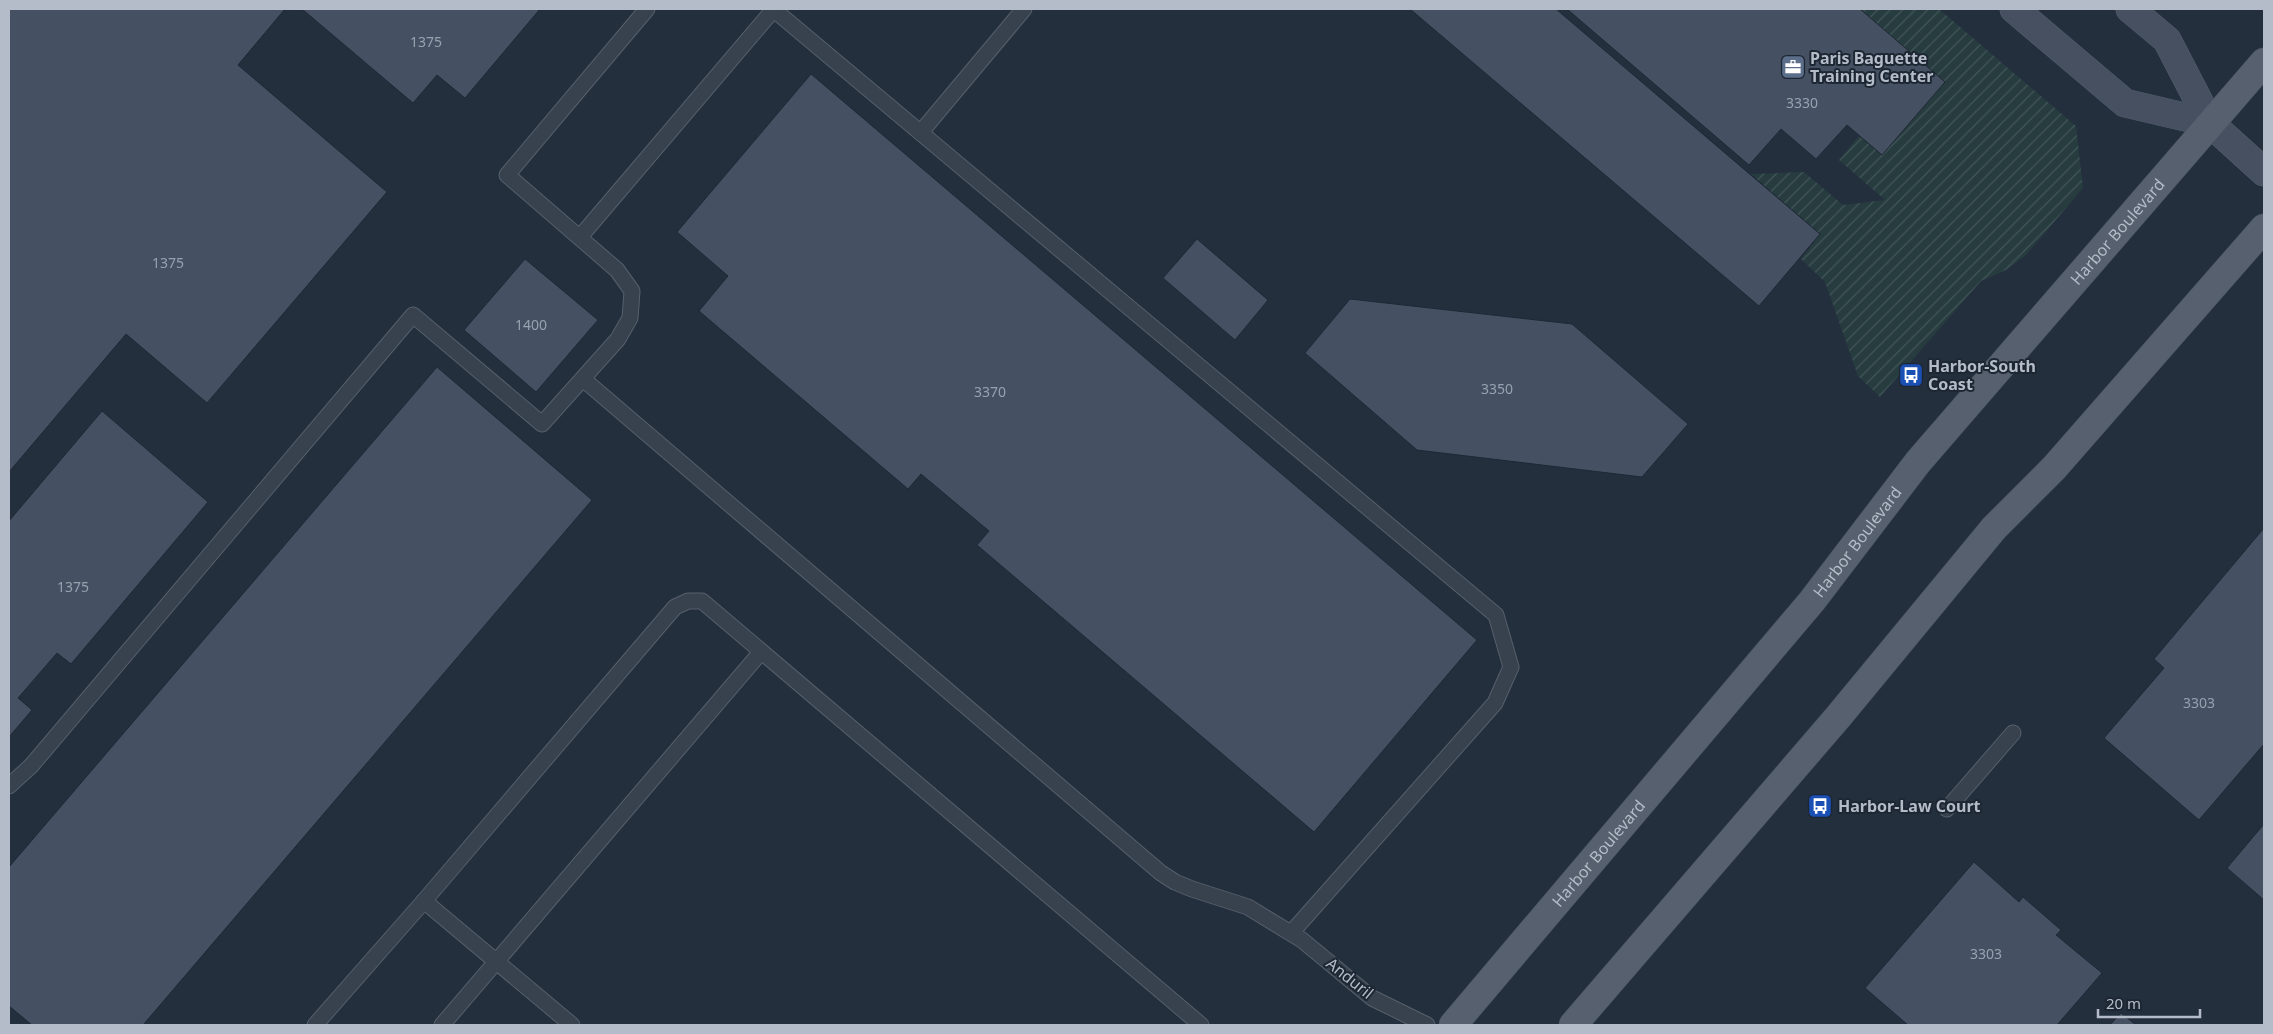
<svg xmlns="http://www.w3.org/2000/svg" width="2273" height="1034" viewBox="0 0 2273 1034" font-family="'Noto Sans',sans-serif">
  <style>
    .garden { fill: url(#garden-furrows) }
    .building { fill: #455162; stroke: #1f2835 }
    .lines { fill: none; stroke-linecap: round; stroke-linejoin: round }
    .service-casing { stroke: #565f6c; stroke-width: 17 }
    .secondary-casing { stroke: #565f6c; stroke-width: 29 }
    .primary-casing { stroke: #414a57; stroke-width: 29 }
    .service { stroke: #38414e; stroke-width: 15 }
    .secondary { stroke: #465061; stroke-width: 28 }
    .primary { stroke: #56606e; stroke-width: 28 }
    .labels { text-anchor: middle; stroke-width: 4; stroke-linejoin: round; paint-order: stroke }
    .number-label { font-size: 14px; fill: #98a1af }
    .poi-label { font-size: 16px; font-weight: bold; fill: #b4bcc9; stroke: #1d2633; text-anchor: start }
    .street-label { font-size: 16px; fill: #b4bcc9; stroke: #1d2633 }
  </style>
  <defs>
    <pattern id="garden-furrows" width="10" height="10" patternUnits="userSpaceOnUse" patternTransform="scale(1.25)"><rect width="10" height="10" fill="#263c3f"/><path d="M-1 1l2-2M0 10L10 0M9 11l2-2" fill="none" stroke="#435659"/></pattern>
  </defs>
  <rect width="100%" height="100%" fill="#242f3e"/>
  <polygon class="garden" points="1860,9 1939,9 2076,126 2083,188 2026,255 2006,270 1981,281 1880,397 1858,376 1825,282 1801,259 1820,234 1751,174 1804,172 1843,205 1885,200 1839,160 1859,136 1882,155 1945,82"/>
  <g class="building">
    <polygon points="9,9 285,9 238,65 387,192 207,403 126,334 9,472"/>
    <polygon points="302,9 540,9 465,98 437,75 413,103"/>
    <polygon points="1410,9 1556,9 1820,234 1759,306"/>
    <polygon points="1567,9 1860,9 1945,82 1882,155 1847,125 1816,159 1781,129 1749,165"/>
    <polygon points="811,74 1477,640 1314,832 977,545 989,531 921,474 908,489 699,311 728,276 677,232"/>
    <polygon points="1197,239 1268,300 1235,340 1163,278"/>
    <polygon points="525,259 598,320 536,392 464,330"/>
    <polygon points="1350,299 1572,324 1688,424 1642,477 1417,450 1305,353"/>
    <polygon points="437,367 592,500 143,1025 32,1025 9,1006 9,867"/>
    <polygon points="102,411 208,502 71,664 57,653 18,698 32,710 9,737 9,521"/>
    <polygon points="2264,528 2264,744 2199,820 2104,738 2164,668 2154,659"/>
    <polygon points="2264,824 2264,900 2227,868"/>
    <polygon points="1974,862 2019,902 2023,897 2061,930 2056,935 2102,973 2057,1025 1908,1025 1865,988"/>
    <polygon points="2121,1013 2136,1025 2110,1025"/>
  </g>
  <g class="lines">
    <defs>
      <g id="service">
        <polyline points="773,9 1496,615 1511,667 1495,703 1292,932"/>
        <polyline points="921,132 1024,9"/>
        <polyline points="580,237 774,9"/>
        <polyline points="583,379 1161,873 1175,882 1192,889 1248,907 1302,940 1372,998 1427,1025"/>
        <polyline points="9,786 31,766 413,315 542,424 618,339 630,318 632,291 617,270 507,175 647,9"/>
        <polyline points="1947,809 2013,733"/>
        <polyline points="424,901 572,1025"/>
        <polyline points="315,1025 424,901 675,607 688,601 702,601 1201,1025"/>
        <polyline points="442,1025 761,652"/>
      </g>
      <g id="secondary">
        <polyline points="2014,9 2125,103 2210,123"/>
        <polyline points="2130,9 2167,40 2210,123 2264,172"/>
      </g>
      <g id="primary">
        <path id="s1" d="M1453 1025 1812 601 1918 462 2264 62"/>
        <polyline points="1573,1025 1838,717 1994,528 2054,468 2264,228"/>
      </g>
    </defs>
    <use href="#service" class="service-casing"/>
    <use href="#secondary" class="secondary-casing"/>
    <use href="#primary" class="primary-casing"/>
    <use href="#service" class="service"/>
    <use href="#secondary" class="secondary"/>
    <use href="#primary" class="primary"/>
  </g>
  <defs>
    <symbol id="office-square" viewBox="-11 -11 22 22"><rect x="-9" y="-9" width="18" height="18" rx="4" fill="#5c6f8a" stroke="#1d2633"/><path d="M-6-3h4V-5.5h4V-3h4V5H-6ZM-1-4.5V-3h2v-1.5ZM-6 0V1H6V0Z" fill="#fff"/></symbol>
    <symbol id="bus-square" viewBox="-11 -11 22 22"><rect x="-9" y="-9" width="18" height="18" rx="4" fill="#1a4fb4" stroke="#1d2633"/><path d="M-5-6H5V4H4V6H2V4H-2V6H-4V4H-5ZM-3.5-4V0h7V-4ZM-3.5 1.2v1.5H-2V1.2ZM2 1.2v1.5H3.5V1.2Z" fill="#fff"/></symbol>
  </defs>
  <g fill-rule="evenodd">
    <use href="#office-square" x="1779" y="53" width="28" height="28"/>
    <use href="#bus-square" x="1897" y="361" width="28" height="28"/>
    <use href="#bus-square" x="1806" y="792" width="28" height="28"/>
  </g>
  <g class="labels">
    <g class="number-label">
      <text x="426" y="47">1375</text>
      <text x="1802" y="108">3330</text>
      <text x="168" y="268">1375</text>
      <text x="531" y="330">1400</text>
      <text x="1497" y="394">3350</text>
      <text x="990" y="397">3370</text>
      <text x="73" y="592">1375</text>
      <text x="2199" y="708">3303</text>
      <text x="1986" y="959">3303</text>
    </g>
    <g class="poi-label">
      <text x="1810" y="64">Paris Baguette<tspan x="1810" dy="18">Training Center</tspan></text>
      <text x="1928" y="372">Harbor-South<tspan x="1928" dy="18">Coast</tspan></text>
      <text x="1838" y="812">Harbor-Law Court</text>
    </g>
    <g class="street-label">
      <text dy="6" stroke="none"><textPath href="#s1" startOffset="1035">Harbor Boulevard</textPath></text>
      <text dy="6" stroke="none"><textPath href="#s1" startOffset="630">Harbor Boulevard</textPath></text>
      <text dy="6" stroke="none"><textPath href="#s1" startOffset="225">Harbor Boulevard</textPath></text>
      <text transform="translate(1350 978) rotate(39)" y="6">Anduril</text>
    </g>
  </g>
  <rect width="2273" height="1034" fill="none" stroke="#b4bcc9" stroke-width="20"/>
  <path d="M2098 1009v8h102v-8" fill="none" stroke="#b4bcc9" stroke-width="2.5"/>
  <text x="2106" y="1009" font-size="15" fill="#b4bcc9" stroke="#1d2633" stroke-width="4" paint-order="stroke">20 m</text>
</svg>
